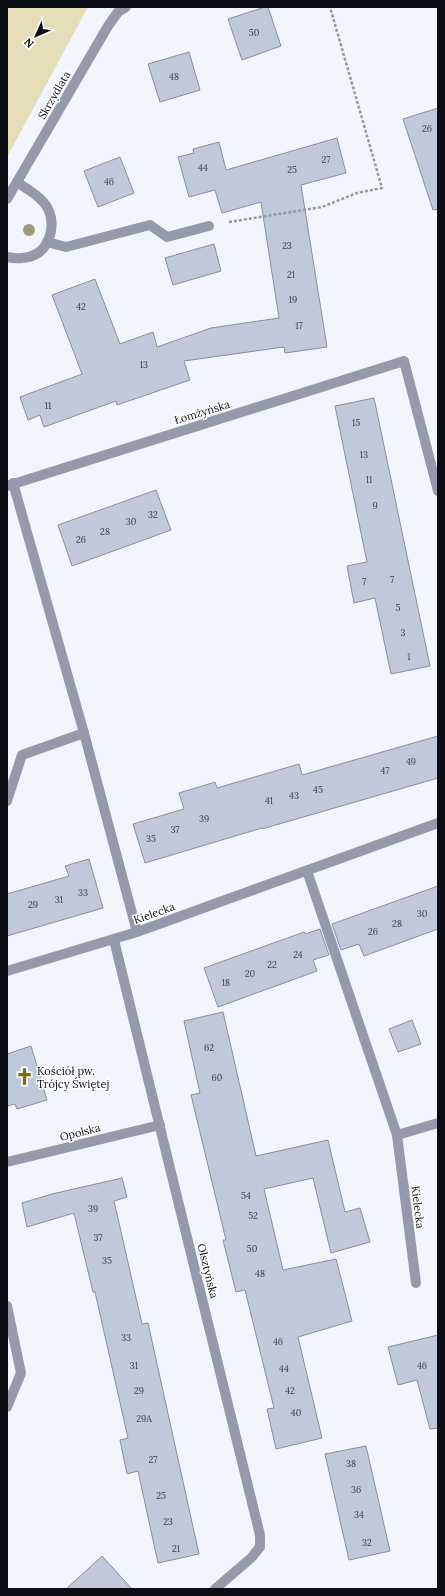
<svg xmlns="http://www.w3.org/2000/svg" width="445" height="1596" viewBox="0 0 445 1596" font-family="Lora,serif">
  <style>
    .green { fill: #e3deb7 }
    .building { fill: #c1c8db; stroke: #878ea0 }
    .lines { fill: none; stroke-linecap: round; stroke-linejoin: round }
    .path { stroke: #9698a0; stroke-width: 2.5; stroke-dasharray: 3 2; stroke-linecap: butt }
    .lane { stroke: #949aac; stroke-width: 10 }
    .street { stroke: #949aac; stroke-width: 10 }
    .tree { fill: #9e9b74 }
    .labels { text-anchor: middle; stroke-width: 3; stroke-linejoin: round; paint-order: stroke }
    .number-label { font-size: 9px; fill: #383c46 }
    .street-label { font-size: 11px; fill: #0b0d14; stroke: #fff }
    .poi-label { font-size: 11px; fill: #0b0d14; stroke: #fff; text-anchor: start }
  </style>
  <rect width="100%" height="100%" fill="#f2f5fd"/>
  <polygon class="green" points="7,7 88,7 7,157"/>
  <g class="building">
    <polygon points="265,7 268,7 281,46 242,60 228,19"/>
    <polygon points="189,52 200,90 160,102 148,64"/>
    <polygon points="438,108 438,209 433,210 403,119"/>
    <polygon points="337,138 346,173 301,185 327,347 285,353 284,347 184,361 190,380 117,405 116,401 44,427 40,415 28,420 20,397 82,374 52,295 95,279 120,344 153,332 157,347 211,328 279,318 261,202 222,213 215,190 189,197 178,157 194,153 193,149 219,142 226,170"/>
    <polygon points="120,157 134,193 98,207 84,171"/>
    <polygon points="214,244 221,271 173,285 165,258"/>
    <polygon points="374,398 430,666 391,674 375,598 354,603 347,566 367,562 335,406"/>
    <polygon points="156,490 171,530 72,566 58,525"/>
    <polygon points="438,736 438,778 262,829 262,828 145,863 133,824 184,809 179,793 215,782 217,788 299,764 302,775"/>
    <polygon points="89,859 103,908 7,936 7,894 69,876 65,866"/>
    <polygon points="438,886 438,929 364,956 359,944 341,950 332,924"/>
    <polygon points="320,929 329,955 313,960 317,971 218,1007 204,968 304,932 305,934"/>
    <polygon points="223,1012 256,1156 328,1140 345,1212 360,1208 370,1242 331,1253 313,1178 264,1189 283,1270 336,1259 352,1321 298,1337 322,1438 276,1449 267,1409 274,1408 245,1290 236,1292 223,1240 226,1240 191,1095 200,1093 184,1021"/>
    <polygon points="412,1020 421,1044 398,1052 389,1029"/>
    <polygon points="31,1046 47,1100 17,1109 15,1104 7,1106 7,1054"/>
    <polygon points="122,1178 127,1197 114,1201 142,1324 148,1323 199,1554 158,1563 138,1471 127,1474 120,1440 128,1438 95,1292 93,1292 74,1213 27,1227 22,1203 52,1194"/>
    <polygon points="438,1335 438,1428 430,1429 417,1380 398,1385 388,1347"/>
    <polygon points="366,1446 390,1551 349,1560 325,1454"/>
    <polygon points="102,1556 132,1589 66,1589"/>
  </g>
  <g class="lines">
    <polyline class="path" points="229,222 322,207 357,193 382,188 330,7"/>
    <g class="lane">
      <polyline points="47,242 66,247 150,225 167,237 209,226"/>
      <path d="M7 257C16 259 29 259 38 253 50 245 55 225 49 211 44 198 28 190 17 182"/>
      <polyline points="13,483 84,733 137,932"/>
      <polyline points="7,801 22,755 84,733"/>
    </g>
    <g class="street">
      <polyline points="7,199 108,26 118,12 126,7"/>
      <polyline points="7,486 404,361 438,491"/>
      <polyline points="307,871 397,1135 416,1283"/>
      <polyline points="114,940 260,1535 260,1547 251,1558 215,1589"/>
      <polyline points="7,971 137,932 438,823"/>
      <polyline points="397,1135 438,1123"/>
      <polyline points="7,1162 160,1125"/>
      <polyline points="7,1306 21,1373 7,1407"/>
    </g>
  </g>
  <circle class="tree" cx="29" cy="230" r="6"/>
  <defs>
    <symbol id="church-bare" viewBox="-9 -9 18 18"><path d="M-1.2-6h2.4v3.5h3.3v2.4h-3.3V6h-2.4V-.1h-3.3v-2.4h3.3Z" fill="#786d08" stroke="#fff" stroke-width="2.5" paint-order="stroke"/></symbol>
  </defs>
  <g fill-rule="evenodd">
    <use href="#church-bare" x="12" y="1064" width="25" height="25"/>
  </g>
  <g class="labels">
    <g class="number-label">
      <text x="254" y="36">50</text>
      <text x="174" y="80">48</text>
      <text x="427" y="132">26</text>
      <text x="326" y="163">27</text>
      <text x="203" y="171">44</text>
      <text x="292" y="173">25</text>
      <text x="109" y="185">46</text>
      <text x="287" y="249">23</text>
      <text x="291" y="278">21</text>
      <text x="293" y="303">19</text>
      <text x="81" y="310">42</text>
      <text x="299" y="329">17</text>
      <text x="144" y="368">13</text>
      <text x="48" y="409">11</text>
      <text x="356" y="426">15</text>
      <text x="364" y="458">13</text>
      <text x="369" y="483">11</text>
      <text x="375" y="509">9</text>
      <text x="153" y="518">32</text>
      <text x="131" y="525">30</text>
      <text x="105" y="535">28</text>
      <text x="81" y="543">26</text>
      <text x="392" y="583">7</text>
      <text x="364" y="585">7</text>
      <text x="398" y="611">5</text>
      <text x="403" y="636">3</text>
      <text x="409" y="660">1</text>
      <text x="411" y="765">49</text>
      <text x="385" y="774">47</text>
      <text x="318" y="793">45</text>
      <text x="294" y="799">43</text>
      <text x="269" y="804">41</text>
      <text x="204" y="822">39</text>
      <text x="175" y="833">37</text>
      <text x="151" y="842">35</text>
      <text x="83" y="896">33</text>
      <text x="59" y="903">31</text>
      <text x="33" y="908">29</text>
      <text x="422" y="917">30</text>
      <text x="397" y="927">28</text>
      <text x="373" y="935">26</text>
      <text x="298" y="958">24</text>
      <text x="272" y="968">22</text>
      <text x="250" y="977">20</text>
      <text x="226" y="986">18</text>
      <text x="209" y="1051">62</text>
      <text x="217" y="1081">60</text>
      <text x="246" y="1199">54</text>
      <text x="93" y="1212">39</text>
      <text x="253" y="1219">52</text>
      <text x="98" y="1241">37</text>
      <text x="252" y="1252">50</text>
      <text x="107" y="1264">35</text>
      <text x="260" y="1277">48</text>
      <text x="126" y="1341">33</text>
      <text x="278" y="1345">46</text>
      <text x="134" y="1369">31</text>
      <text x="422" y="1369">46</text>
      <text x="284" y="1372">44</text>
      <text x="139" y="1394">29</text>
      <text x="290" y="1394">42</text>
      <text x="296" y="1416">40</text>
      <text x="144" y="1422">29A</text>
      <text x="153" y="1463">27</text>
      <text x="351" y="1467">38</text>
      <text x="356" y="1493">36</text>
      <text x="161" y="1499">25</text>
      <text x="359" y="1518">34</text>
      <text x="168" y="1525">23</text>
      <text x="367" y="1546">32</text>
      <text x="176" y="1552">21</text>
    </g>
    <g class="street-label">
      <text transform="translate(54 95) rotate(-60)" y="4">Skrzydlata</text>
      <text transform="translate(202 412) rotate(-17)" y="4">Łomżyńska</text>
      <text transform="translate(154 913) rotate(-20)" y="4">Kielecka</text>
      <text transform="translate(80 1132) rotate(-14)" y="4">Opolska</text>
      <text transform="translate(418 1207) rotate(83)" y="4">Kielecka</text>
      <text transform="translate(208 1271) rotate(76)" y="4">Olsztyńska</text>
    </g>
    <g class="poi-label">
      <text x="37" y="1075">Kościół pw.<tspan x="37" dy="13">Trójcy Świętej</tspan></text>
    </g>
  </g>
  <rect width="445" height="1596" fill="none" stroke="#0b0d14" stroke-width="16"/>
  <g transform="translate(36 36) rotate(225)" stroke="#ffffff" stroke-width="3" paint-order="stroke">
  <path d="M0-3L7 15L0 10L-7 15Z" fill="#0b0d14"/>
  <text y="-6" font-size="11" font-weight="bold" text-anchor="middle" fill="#0b0d14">N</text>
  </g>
</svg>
